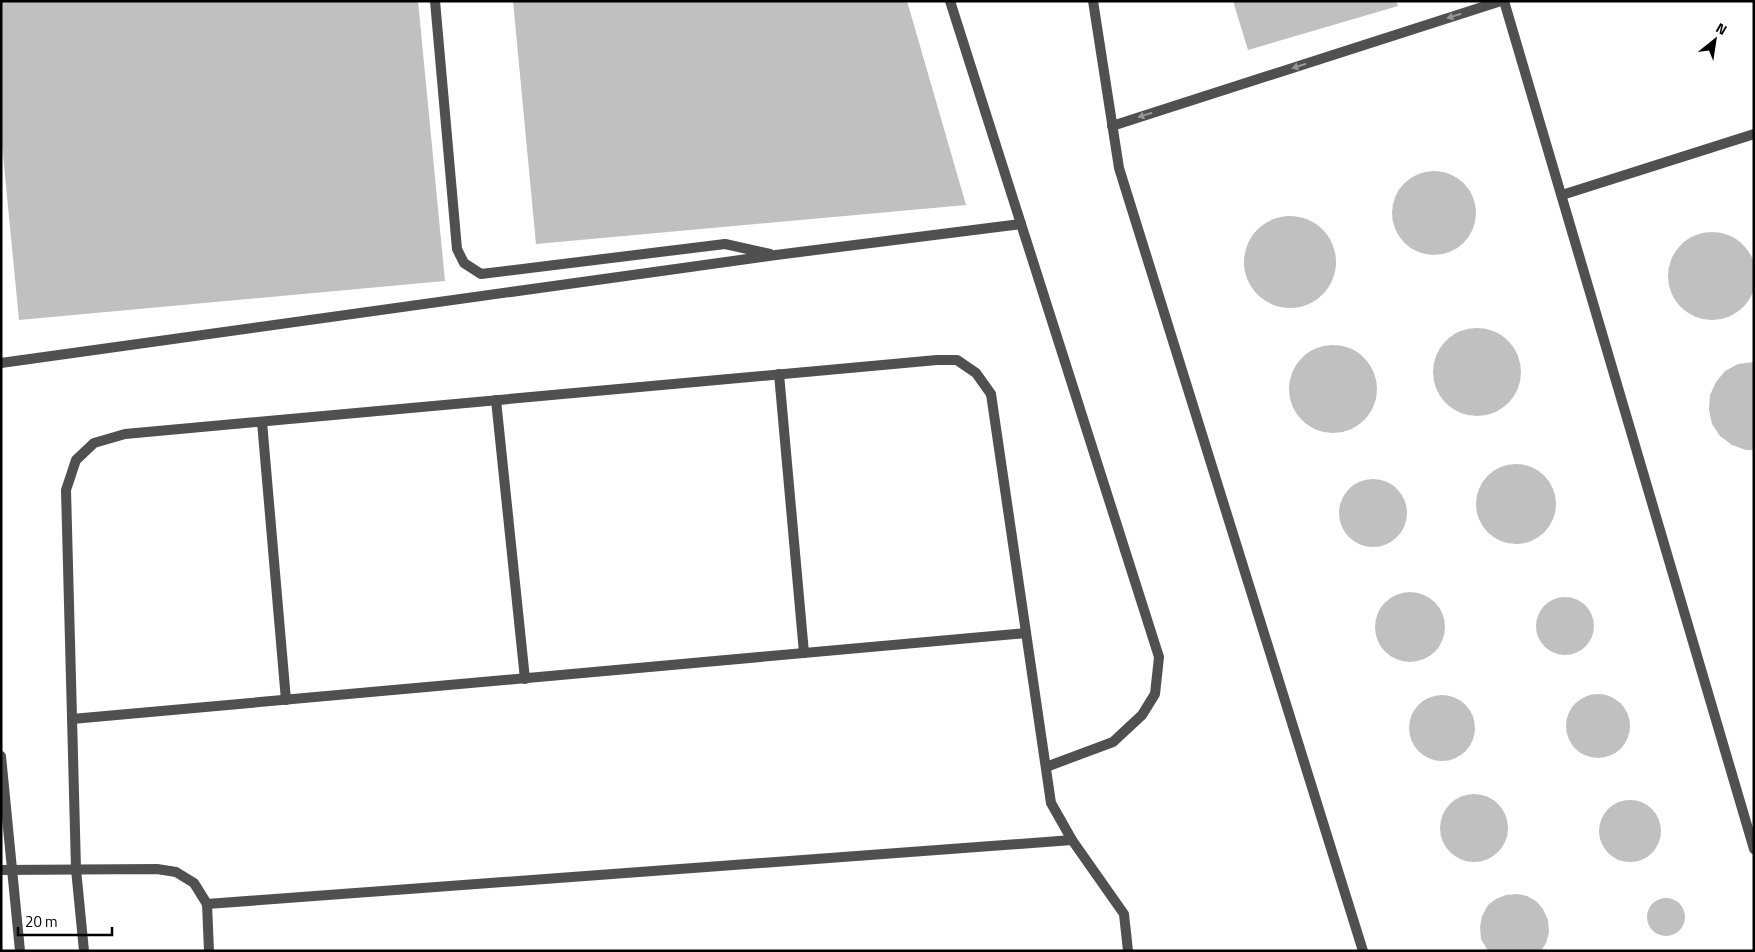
<svg xmlns="http://www.w3.org/2000/svg" width="1755" height="952" viewBox="0 0 1755 952" font-family="'Titillium Web',sans-serif">
  <style>
    .building { fill: #c0c0c0 }
    .lines { fill: none; stroke-linecap: round; stroke-linejoin: round }
    .service { stroke: #505050; stroke-width: 10 }
    .oneway { fill: #969696 }
  </style>
  <rect width="100%" height="100%" fill="#fff"/>
  <g class="building">
    <polygon points="1,1 418,1 445,281 19,320 1,134"/>
    <polygon points="513,1 907,1 966,205 536,244"/>
    <polygon points="1233,1 1396,1 1398,6 1248,50"/>
    <circle cx="1434" cy="213" r="42"/>
    <circle cx="1290" cy="262" r="46"/>
    <circle cx="1712" cy="276" r="44"/>
    <circle cx="1477" cy="372" r="44"/>
    <circle cx="1333" cy="389" r="44"/>
    <polygon points="1754,362 1754,450 1746,450 1732,445 1720,436 1712,424 1709,410 1710,395 1716,382 1725,371 1738,364"/>
    <circle cx="1516" cy="504" r="40"/>
    <circle cx="1373" cy="513" r="34"/>
    <circle cx="1410" cy="627" r="35"/>
    <circle cx="1565" cy="626" r="29"/>
    <circle cx="1598" cy="726" r="32"/>
    <circle cx="1442" cy="728" r="33"/>
    <circle cx="1474" cy="828" r="34"/>
    <circle cx="1630" cy="831" r="31"/>
    <polygon points="1517,894 1527,896 1536,901 1543,909 1548,920 1549,932 1546,943 1541,951 1488,951 1481,939 1480,927 1482,916 1488,905 1496,899 1506,895"/>
    <circle cx="1666" cy="917" r="19"/>
  </g>
  <g class="lines">
    <g class="service">
      <polyline points="435,1 457,249 464,263 481,274 725,244 770,254"/>
      <polyline points="950,1 1159,657 1155,694 1142,715 1113,742 1046,767"/>
      <polyline points="1093,1 1119,168 1363,951"/>
      <polyline points="1504,1 1754,849"/>
      <polyline points="1112,126 1501,1"/>
      <polyline points="1562,195 1754,134"/>
      <polyline points="1,363 776,255 1021,224"/>
      <polyline points="779,374 804,653"/>
      <polyline points="496,400 525,679"/>
      <polyline points="262,422 286,700"/>
      <polyline points="72,719 1026,633"/>
      <polyline points="1,756 20,951"/>
      <polyline points="1,870 157,869 176,872 194,883 207,904 209,951"/>
      <polyline points="207,904 1072,840"/>
      <polyline points="84,951 76,869 66,490 76,460 94,443 125,434 937,360 957,360 976,373 991,394 1051,803 1072,840 1124,914 1128,951"/>
    </g>
  </g>
  <defs><path id="oneway-solid" d="M-6-.8H1V-3.2L6.5 0L1 3.2V.8H-6Z" transform="scale(1.25)"/></defs>
  <g class="oneway">
    <use href="#oneway-solid" transform="translate(1454 16) rotate(162)"/>
    <use href="#oneway-solid" transform="translate(1299 66) rotate(162)"/>
    <use href="#oneway-solid" transform="translate(1145 115) rotate(162)"/>
  </g>
  <rect width="1755" height="952" fill="none" stroke="#000000" stroke-width="5"/>
  <g transform="translate(1715 40) rotate(30)" stroke="#ffffff" stroke-width="4" paint-order="stroke">
  <path d="M0-4L9 19L0 12L-9 19Z" fill="#000000"/>
  <text y="-8" font-size="14" font-weight="bold" text-anchor="middle" fill="#000000">N</text>
  </g>
  <path d="M18 927v8h94v-8" fill="none" stroke="#000000" stroke-width="2.5"/>
  <text x="25" y="927" font-size="15" fill="#000000" stroke="#ffffff" stroke-width="4" paint-order="stroke">20 m</text>
</svg>
